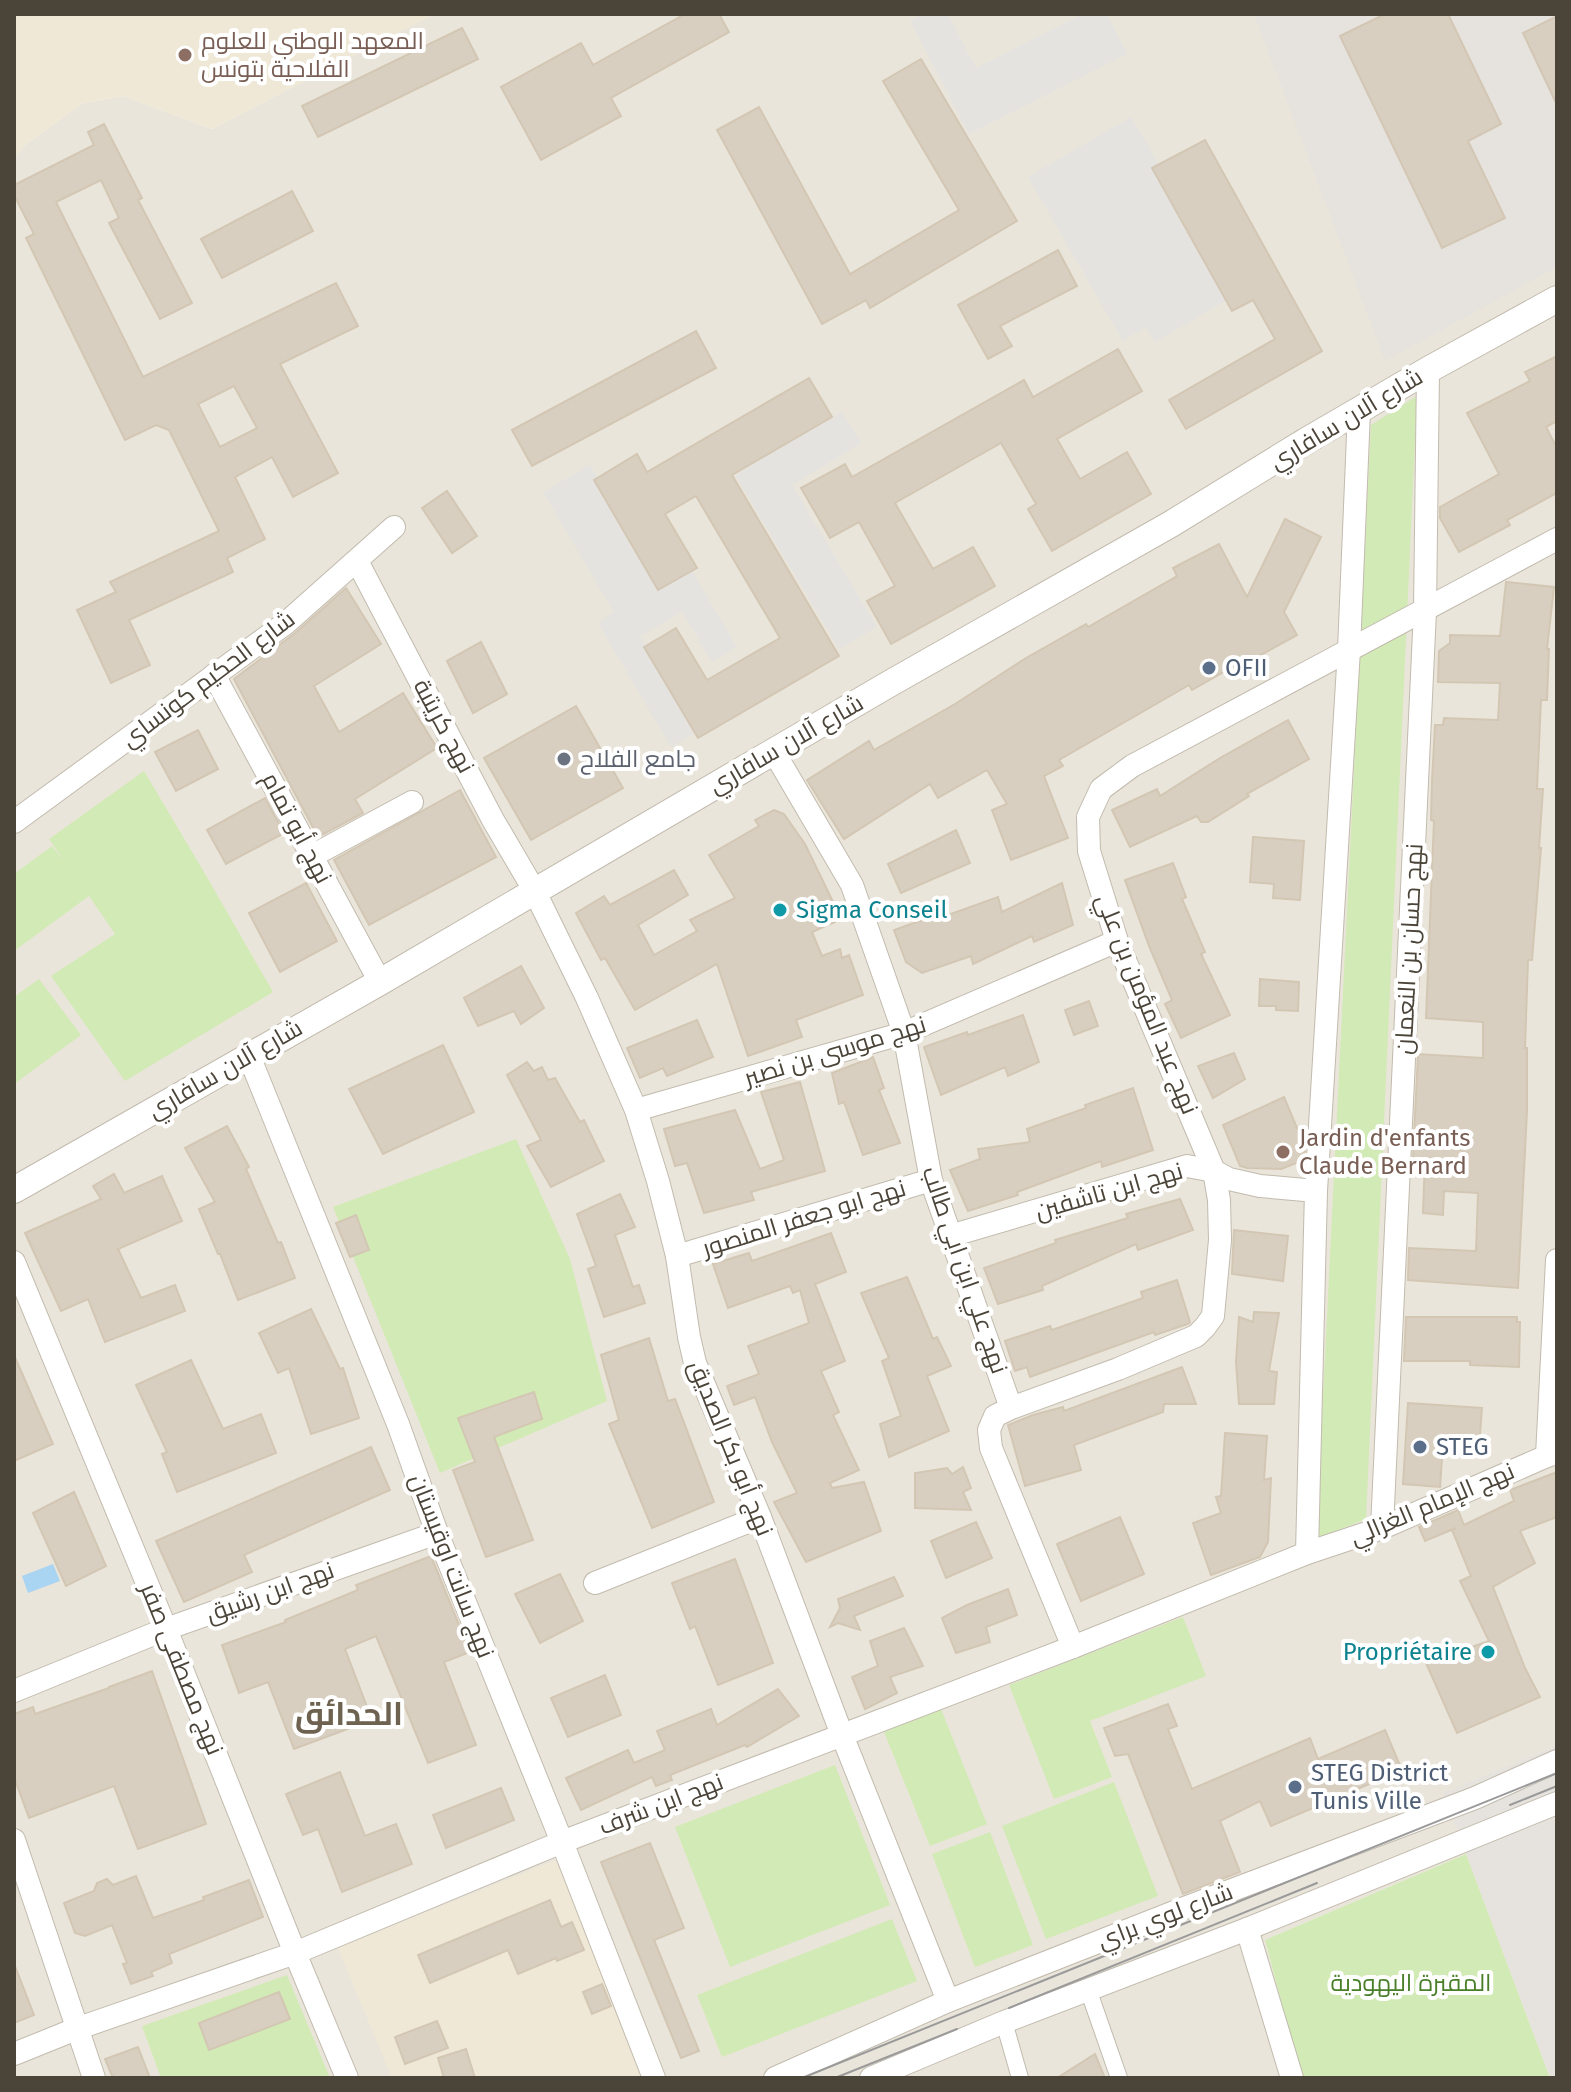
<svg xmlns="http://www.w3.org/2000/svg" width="1571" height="2092" viewBox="0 0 1571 2092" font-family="'Fira Sans',Cairo,sans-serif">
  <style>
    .residential { fill: #eae5da }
    .industrial { fill: #e6e2dd }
    .education { fill: #efe8d6 }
    .green { fill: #d2eab5 }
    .parking { fill: #e5e3e0 }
    .water { fill: #a9d4f2 }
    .building { fill: #d8cfc1; stroke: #d3c7b4; stroke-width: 2; fill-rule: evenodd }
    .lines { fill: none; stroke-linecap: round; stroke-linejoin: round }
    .pedestrian-casing { stroke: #c2bbae; stroke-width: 18 }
    .minor-casing { stroke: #c2bbae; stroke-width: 24 }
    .tertiary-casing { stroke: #c2bbae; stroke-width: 28 }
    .pedestrian { stroke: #fff; stroke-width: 16 }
    .minor { stroke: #fff; stroke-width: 22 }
    .tertiary { stroke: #fff; stroke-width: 26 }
    .tram { stroke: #9a9a9a; stroke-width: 2 }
    .education-dot { fill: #8d6e63; stroke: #fff; stroke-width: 3 }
    .service-dot { fill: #5c6f8a; stroke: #fff; stroke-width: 3 }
    .worship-dot { fill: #6b7280; stroke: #fff; stroke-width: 3 }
    .culture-dot { fill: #0f9aa8; stroke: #fff; stroke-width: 3 }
    .labels { text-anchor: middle; stroke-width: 8; stroke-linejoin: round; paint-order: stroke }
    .education-label { font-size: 24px; fill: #785e54; stroke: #fff; text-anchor: start }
    .street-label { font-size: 24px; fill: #4b4439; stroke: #fff }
    .service-label { font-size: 24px; fill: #4e5e75; stroke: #fff; text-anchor: start }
    .worship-label { font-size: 24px; fill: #5b616d; stroke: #fff; text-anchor: start }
    .culture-label { font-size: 24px; fill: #0d838f; stroke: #fff; text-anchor: start }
    .park-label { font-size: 24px; fill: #4a7f2a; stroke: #fff }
    .district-label { font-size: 32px; font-weight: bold; fill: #6e6250; stroke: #fff }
  </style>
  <rect width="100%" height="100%" fill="#f6f3ec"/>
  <polygon class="residential" points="434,14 1557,14 1557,1745 1444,1793 1466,1854 1265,1940 1301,2078 14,2078 14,158 25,145 83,103 123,96 212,129"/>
  <g class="industrial">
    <polygon points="1254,14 1557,14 1557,267 1385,361"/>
    <polygon points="1557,1745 1557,2078 1550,2078 1443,1793"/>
  </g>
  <g class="education">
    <polygon points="14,14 434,14 212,129 123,96 83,103 25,145 14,158"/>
    <polygon points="556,1860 644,2078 392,2078 338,1948"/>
  </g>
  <g class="green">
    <polygon points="1417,396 1366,1519 1316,1539 1371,425"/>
    <polygon points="144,771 204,872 273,992 125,1081 51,976 115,934 89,896 14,951 14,874 52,846 64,861 49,839"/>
    <polygon points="39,979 81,1035 14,1084 14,997"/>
    <polygon points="516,1139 570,1259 607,1401 440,1473 333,1207"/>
    <polygon points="1183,1617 1206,1676 1090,1721 1112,1777 1054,1799 1009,1685"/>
    <polygon points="941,1709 987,1824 930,1846 884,1732"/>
    <polygon points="835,1765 890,1905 730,1967 675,1827"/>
    <polygon points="1114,1782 1158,1896 1046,1939 1002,1826"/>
    <polygon points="990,1832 1033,1945 975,1967 932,1854"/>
    <polygon points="1466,1854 1550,2078 1301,2078 1265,1940"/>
    <polygon points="892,1919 917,1981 722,2057 697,1995"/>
    <polygon points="287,1975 330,2078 161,2078 142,2026"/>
  </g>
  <g class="parking">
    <polygon points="923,14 948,14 976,68 1083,14 1107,14 1127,54 969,134 910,21"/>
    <polygon points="1131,117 1236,295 1155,342 1146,327 1123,341 1028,177"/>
    <polygon points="842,412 861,443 792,485 877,627 839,649 735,475"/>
    <polygon points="590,465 661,584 690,568 737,647 712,662 682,612 640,636 696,732 671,747 598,623 614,612 543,492"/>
  </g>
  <polygon class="water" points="53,1564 60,1581 28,1593 22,1576"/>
  <g class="building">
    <polygon points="685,14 719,14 729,32 611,98 621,116 541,160 501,87 581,43 593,65"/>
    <polygon points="1385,14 1448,14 1501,124 1468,141 1505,218 1442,248 1340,36"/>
    <polygon points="1557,16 1557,105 1523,33"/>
    <polygon points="462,28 478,59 318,137 302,106"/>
    <polygon points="921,59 1017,221 870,308 866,300 822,324 717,130 759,107 850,274 959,210 883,81"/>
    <path d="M104 124 142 198 138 200 192 303 160 319 109 223 119 218 101 180 56 202 143 377 336 283 358 326 280 364 338 473 293 497 272 457 235 477 265 539 227 558 233 572 129 620 150 665 111 683 77 610 116 592 110 582 219 531 169 430 156 425 125 440 26 238 34 234 14 195V185L94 145 88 132ZM234 386 257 428 220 447 198 404Z"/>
    <polygon points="1205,140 1322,351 1186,429 1169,400 1275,339 1253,300 1232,311 1152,168"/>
    <polygon points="292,191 313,231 222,278 201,239"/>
    <polygon points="1058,250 1077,286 1000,326 1012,346 988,359 958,305"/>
    <polygon points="696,331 716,368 532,466 512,430"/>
    <polygon points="1118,349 1142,391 1057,439 1080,479 1127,452 1151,494 1052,551 1028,509 1036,504 1001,443 895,503 933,569 973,547 995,586 891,644 867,601 895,586 859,522 830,538 801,488 845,464 852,477 1024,380 1033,397"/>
    <polygon points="1557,356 1557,421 1546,427 1557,448 1557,493 1507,520 1510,525 1459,552 1440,518 1440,507 1499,474 1467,413 1530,381 1525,372"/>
    <polygon points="809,378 832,417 732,475 839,656 698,738 644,647 676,628 707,680 780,638 696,496 665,514 697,568 658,590 594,480 637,454 647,472"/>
    <polygon points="447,491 477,536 452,553 422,508"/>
    <polygon points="1285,519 1321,537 1284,612 1297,635 1239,667 1238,664 1192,690 1189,685 1059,760 1063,766 1044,776 1068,838 1011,860 992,810 1007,804 987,770 938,798 930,784 844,839 807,780 869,741 874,750 955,704 1026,658 1086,624 1088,627 1177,576 1173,568 1219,544 1247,597"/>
    <polygon points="1506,582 1554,587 1547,649 1549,649 1547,700 1541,700 1537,789 1543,789 1539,848 1541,848 1532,960 1528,960 1525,1048 1527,1048 1527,1111 1518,1288 1408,1280 1409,1248 1476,1251 1478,1193 1444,1191 1443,1215 1423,1213 1425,1159 1413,1158 1418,1054 1483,1058 1483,1022 1426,1018 1434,821 1431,820 1432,782 1435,725 1443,725 1444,718 1498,720 1500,683 1438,682 1439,651 1450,643 1450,635 1500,636"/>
    <polygon points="346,588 381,644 314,686 339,732 403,693 437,748 355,799 363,813 318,837 234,679 294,634"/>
    <polygon points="481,642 507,694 473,713 447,661"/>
    <polygon points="576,706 623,788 531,840 484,758"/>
    <polygon points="1288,720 1309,759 1247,794 1249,796 1208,822 1201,822 1197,816 1130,847 1112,810 1157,789 1160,796 1220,758"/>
    <polygon points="198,730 218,769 176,791 155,752"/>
    <polygon points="460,790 496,857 369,925 334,860"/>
    <polygon points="265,798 284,833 226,864 207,830"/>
    <polygon points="774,810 784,814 805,844 839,914 834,917 835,922 812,932 822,956 840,949 842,958 849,955 863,995 796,1020 802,1037 748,1056 717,964 635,1010 605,958 601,960 576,913 604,896 610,905 674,870 688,895 638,925 654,955 697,931 690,920 735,898 709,855 759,826 755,820"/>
    <polygon points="956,830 970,863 901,893 888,864"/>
    <polygon points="1253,837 1304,841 1300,900 1273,898 1274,884 1250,882"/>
    <polygon points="1173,863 1186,897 1182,899 1205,952 1201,954 1230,1015 1181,1038 1165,1004 1172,1000 1149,946 1125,880"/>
    <polygon points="306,883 337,941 280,972 249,913"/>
    <polygon points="1062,883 1073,925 1034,942 1032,936 973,964 971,956 922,973 906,962 894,930 936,915 937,919 998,897 1002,912"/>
    <polygon points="521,966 544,1008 521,1024 514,1011 478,1026 464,998"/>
    <polygon points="1260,979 1299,982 1298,1011 1276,1010 1276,1006 1259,1006"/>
    <polygon points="1089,1001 1098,1026 1074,1035 1065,1010"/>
    <polygon points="1023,1015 1039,1062 1008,1076 1005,1067 941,1095 924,1047 967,1032 968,1035"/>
    <polygon points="697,1020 713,1057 667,1076 663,1068 640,1078 627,1048"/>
    <polygon points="443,1045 474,1112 383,1154 349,1089"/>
    <polygon points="1234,1053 1245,1079 1213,1098 1198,1066"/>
    <polygon points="873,1057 884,1088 879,1090 900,1143 863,1155 844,1102 839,1104 832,1073"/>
    <polygon points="527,1062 534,1071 542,1067 548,1080 555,1078 580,1122 584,1120 604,1161 551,1187 527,1146 541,1140 507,1075"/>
    <polygon points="800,1082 825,1171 751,1192 754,1200 704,1213 687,1163 675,1166 664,1129 735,1110 760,1169 784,1160 761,1092"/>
    <polygon points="1133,1088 1153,1150 1102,1167 1101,1161 1017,1192 1018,1195 968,1211 950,1170 980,1159 978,1149 1030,1142 1027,1129 1086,1108 1085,1105"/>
    <polygon points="1284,1097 1305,1147 1304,1160 1281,1169 1247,1168 1240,1166 1223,1125"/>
    <polygon points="227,1126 249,1167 246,1169 278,1243 281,1242 295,1278 238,1300 220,1254 218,1254 199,1209 215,1202 185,1148"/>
    <polygon points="114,1174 124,1193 162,1176 182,1221 118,1249 141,1298 175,1285 185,1311 105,1342 88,1299 61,1311 25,1233 101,1199 93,1186"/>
    <polygon points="620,1194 635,1227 615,1235 633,1287 639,1285 645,1303 604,1317 588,1269 596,1266 577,1214"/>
    <polygon points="1180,1199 1193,1230 1138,1250 1136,1244 1042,1286 1043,1290 998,1304 984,1268 1056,1243 1055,1240 1128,1218 1126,1214"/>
    <polygon points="356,1215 369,1250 350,1257 336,1223"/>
    <polygon points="1234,1230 1288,1236 1283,1281 1232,1274"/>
    <polygon points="831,1233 846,1272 815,1284 845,1361 821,1371 839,1412 833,1415 859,1470 830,1483 832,1488 864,1482 881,1531 806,1562 774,1502 797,1493 772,1442 755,1397 734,1405 727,1386 759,1374 748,1346 809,1323 800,1290 793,1293 790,1286 728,1308 713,1264 749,1253 752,1261"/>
    <polygon points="907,1277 933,1339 937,1337 951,1366 927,1376 949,1431 889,1457 880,1424 901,1416 882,1361 889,1358 861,1293"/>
    <polygon points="1177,1280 1190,1322 1188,1324 1155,1335 1154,1332 1030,1377 1027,1367 1015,1371 1005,1341 1050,1326 1052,1330 1143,1298 1141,1292"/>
    <polygon points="311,1309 340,1369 343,1368 359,1418 311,1434 289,1368 278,1373 259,1333"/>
    <polygon points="1254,1312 1279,1313 1269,1371 1277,1372 1274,1404 1239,1404 1236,1362 1239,1317 1253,1322"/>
    <polygon points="1406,1317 1517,1317 1517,1322 1520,1322 1519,1367 1470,1365 1470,1361 1404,1361"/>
    <polygon points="649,1338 668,1401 675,1399 714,1502 652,1528 609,1424 619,1420 601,1355"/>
    <polygon points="14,1355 53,1444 14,1461"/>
    <polygon points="191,1360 223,1429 261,1414 276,1453 177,1492 162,1454 167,1452 136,1385"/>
    <polygon points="1182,1367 1196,1404 1164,1404 1163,1412 1074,1445 1081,1470 1025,1486 1008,1425 1033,1415 1063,1407 1064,1411"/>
    <polygon points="534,1392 542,1419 494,1437 533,1540 486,1557 453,1470 475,1462 458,1418"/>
    <polygon points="1408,1403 1482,1408 1479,1447 1443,1445 1440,1487 1403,1484"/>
    <polygon points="1225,1433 1267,1436 1264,1480 1271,1478 1268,1542 1260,1557 1211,1575 1193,1523 1221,1513 1216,1497 1221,1496"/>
    <polygon points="371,1447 390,1490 244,1555 252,1572 184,1602 156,1541"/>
    <polygon points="963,1467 971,1488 963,1492 971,1510 915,1508 915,1473 947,1468 952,1474"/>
    <polygon points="1557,1472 1557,1517 1520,1531 1535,1563 1493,1587 1525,1668 1540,1697 1457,1733 1426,1663 1489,1641 1460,1581 1471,1576 1452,1530 1456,1528 1425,1541 1419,1527 1458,1510 1464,1525 1514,1501 1510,1490"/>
    <polygon points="74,1492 106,1566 66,1586 33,1513"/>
    <polygon points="1120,1517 1144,1574 1081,1601 1057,1544"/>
    <polygon points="976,1522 992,1558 946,1578 931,1541"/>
    <polygon points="431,1556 470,1652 444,1662 476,1745 428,1763 376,1636 345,1649 372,1720 294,1749 268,1682 239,1693 222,1645 286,1622 285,1620 358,1590 356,1585"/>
    <polygon points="735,1559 773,1663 718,1685 695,1626 690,1629 672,1583"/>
    <polygon points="560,1574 583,1621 540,1643 515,1594"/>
    <polygon points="894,1577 903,1596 854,1616 860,1630 838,1623 830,1627 840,1608 838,1599"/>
    <polygon points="1008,1589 1017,1615 986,1627 990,1642 956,1653 942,1618 967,1605"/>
    <polygon points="904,1628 923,1666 890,1677 897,1693 865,1709 852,1677 878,1666 870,1641"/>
    <polygon points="152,1671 206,1824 138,1849 114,1786 29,1818 14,1777 14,1714 33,1707 35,1714 109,1688 109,1687"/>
    <polygon points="605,1675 621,1715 568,1737 551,1698"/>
    <polygon points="778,1689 799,1716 747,1747 745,1745 670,1775 672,1780 656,1786 652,1777 581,1810 566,1778 628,1750 634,1763 665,1750 657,1731 711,1709 717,1725"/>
    <polygon points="1168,1704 1177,1726 1168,1729 1192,1789 1310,1738 1318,1759 1385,1730 1402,1770 1271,1826 1260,1801 1220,1821 1240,1872 1183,1894 1128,1754 1115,1756 1104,1728"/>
    <polygon points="340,1772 365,1836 396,1824 412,1864 342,1892 318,1829 303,1835 286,1794"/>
    <polygon points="501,1788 514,1820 446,1848 433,1815"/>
    <polygon points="650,1843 684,1928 654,1940 699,2051 681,2058 601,1862"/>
    <polygon points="136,1876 153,1918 204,1900 203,1897 249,1880 263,1917 169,1954 172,1963 151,1972 153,1976 131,1984 123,1964 127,1963 112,1925 85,1936 75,1933 64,1903 94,1891 97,1883 107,1879 113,1885"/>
    <polygon points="550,1900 561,1927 572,1922 584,1950 557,1961 556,1958 518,1974 508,1950 430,1983 418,1955"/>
    <polygon points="15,1966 34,2015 14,2023 14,1967"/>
    <polygon points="602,1984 611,2006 592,2014 583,1992"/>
    <polygon points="279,1992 290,2019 209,2050 199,2023"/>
    <polygon points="437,2021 448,2048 405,2064 395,2037"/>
    <polygon points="138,2047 150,2078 113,2078 105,2059"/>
    <polygon points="466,2049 475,2078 444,2078 438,2058"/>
    <polygon points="1095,2054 1105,2078 1057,2078"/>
  </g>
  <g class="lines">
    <defs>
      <g id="pedestrian">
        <polyline points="1088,1989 1119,2078"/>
        <polyline points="1004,2022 1020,2078"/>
      </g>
      <g id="minor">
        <polyline points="357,561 493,820 534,890 587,998 636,1110 658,1181 677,1256 689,1337 695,1363 760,1517 842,1735 948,2001"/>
        <polyline points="214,675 380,982"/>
        <polyline points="774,752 852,885 904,1033 931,1180 1011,1408 995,1416 989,1430 991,1448 1073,1647"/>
        <polyline points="14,822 286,623 394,527"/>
        <polyline points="312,856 412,802"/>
        <polyline points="249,1056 398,1424 437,1533 562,1842 654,2078"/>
        <polyline points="636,1110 904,1033 1117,941"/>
        <polyline points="950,1236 1187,1166 1214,1171 1229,1179 1260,1186 1316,1191"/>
        <polyline points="677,1256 931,1180"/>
        <polyline points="14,1262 166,1629 295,1953 347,2078"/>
        <polyline points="1011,1408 1118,1369 1196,1336 1205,1327 1213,1316 1220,1240 1219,1200 1214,1171 1117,941 1089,851 1088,817 1101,789 1132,766 1557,539"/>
        <polyline points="1547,1456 1557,1260"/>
        <polyline points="1382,1528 1425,611 1428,370"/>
        <polyline points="1307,1553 1316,1191 1349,650 1359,411"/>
        <polyline points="595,1583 760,1517"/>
        <polyline points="14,1691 166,1629 437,1533"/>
        <polyline points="14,1840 94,2078"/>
        <polyline points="1247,1929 1292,2078"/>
        <polyline points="14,2054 76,2029 295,1953 562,1842 1073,1647 1307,1553 1382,1528 1547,1456 1557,1453"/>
        <polyline points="775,2078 948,2001 1182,1909 1475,1798 1557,1761"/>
        <polyline points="871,2078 1004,2022 1247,1929 1557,1803"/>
      </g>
      <polyline id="tertiary" points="14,1190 380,982 889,684 1171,524 1306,441 1428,370 1557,299"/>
    </defs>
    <use href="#pedestrian" class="pedestrian-casing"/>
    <use href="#minor" class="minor-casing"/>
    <use href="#tertiary" class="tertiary-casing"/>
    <use href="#pedestrian" class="pedestrian"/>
    <use href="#minor" class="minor"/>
    <use href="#tertiary" class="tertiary"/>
    <g class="tram">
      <polyline points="1510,1805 1557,1786"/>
      <polyline points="1009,2008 1317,1883"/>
      <polyline points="802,2078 1557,1773"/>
      <polyline points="835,2078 957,2029"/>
    </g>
  </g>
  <g class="education-dot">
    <circle cx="185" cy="55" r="8"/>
    <circle cx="1283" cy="1152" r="8"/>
  </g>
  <g class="service-dot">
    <circle cx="1209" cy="668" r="8"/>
    <circle cx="1420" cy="1447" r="8"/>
    <circle cx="1295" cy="1787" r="8"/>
  </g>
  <circle class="worship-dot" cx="564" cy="759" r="8"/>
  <g class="culture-dot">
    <circle cx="780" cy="910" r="8"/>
    <circle cx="1488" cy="1652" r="8"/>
  </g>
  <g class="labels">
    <g class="education-label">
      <text x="201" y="49">المعهد الوطني للعلوم<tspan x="201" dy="28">الفلاحية بتونس</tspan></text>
      <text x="1299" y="1146">Jardin d'enfants<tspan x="1299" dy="28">Claude Bernard</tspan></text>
    </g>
    <g class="street-label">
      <text transform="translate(1346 419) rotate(-31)" y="8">شارع آلان سافاري</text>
      <text transform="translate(208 679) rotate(-37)" y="8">شارع الحكيم كونساي</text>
      <text transform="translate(444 726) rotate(62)" y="8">نهج كريتبة</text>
      <text transform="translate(786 744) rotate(-30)" y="8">شارع آلان سافاري</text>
      <text transform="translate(297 828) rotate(62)" y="8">نهج أبو تمام</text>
      <text transform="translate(1409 949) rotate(-87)" y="8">نهج حسان بن النعمان</text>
      <text transform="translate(1147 1004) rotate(68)" y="8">نهج عبد المؤمن بن علي</text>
      <text transform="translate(835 1051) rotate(-17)" y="8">نهج موسى بن نصير</text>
      <text transform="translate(225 1069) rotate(-30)" y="8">شارع آلان سافاري</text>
      <text transform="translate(1109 1191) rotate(-16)" y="8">نهج ابن تاشفين</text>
      <text transform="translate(804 1218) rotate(-17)" y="8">نهج ابو جعفر المنصور</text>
      <text transform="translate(965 1270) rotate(71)" y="8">نهج علي ابن ابي طالب</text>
      <text transform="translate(731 1448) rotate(68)" y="8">نهج أبو بكر الصديق</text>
      <text transform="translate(1432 1504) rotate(-23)" y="8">نهج الإمام الغزالي</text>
      <text transform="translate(452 1566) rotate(69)" y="8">نهج سانت اوقيستان</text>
      <text transform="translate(270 1592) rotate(-20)" y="8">نهج ابن رشيق</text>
      <text transform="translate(182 1669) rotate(68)" y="8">نهج مصطفى صفر</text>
      <text transform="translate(661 1804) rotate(-21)" y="8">نهج ابن شرف</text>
      <text transform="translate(1165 1916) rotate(-21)" y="8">شارع لوي براي</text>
    </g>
    <g class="service-label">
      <text x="1225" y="676">OFII</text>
      <text x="1436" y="1455">STEG</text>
      <text x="1311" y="1781">STEG District<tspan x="1311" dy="28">Tunis Ville</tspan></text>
    </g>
    <g class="worship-label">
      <text x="580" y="767">جامع الفلاح</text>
    </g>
    <g class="culture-label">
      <text x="796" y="918">Sigma Conseil</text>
      <text x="1472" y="1660" text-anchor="end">Propriétaire</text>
    </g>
    <g class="park-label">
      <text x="1411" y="1991">المقبرة اليهودية</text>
    </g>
    <g class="district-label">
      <text x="349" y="1725">الحدائق</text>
    </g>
  </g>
  <rect width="1571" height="2092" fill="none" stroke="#4b4439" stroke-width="32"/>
</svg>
